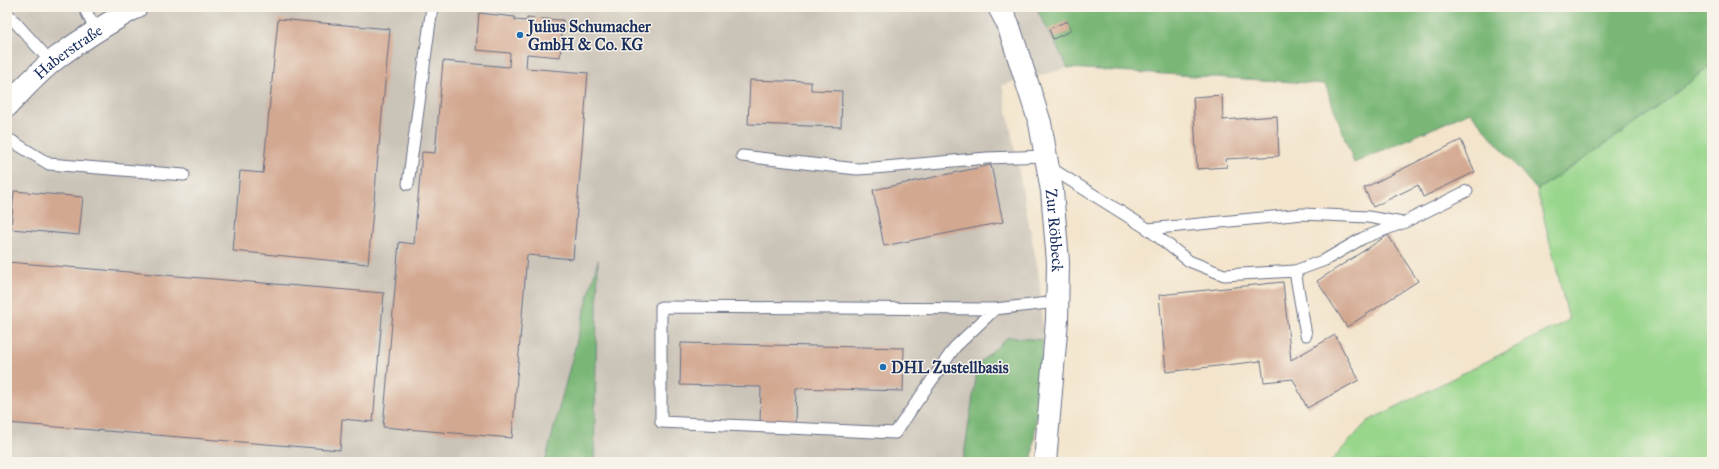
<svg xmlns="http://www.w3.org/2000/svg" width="1719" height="469" viewBox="0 0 1719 469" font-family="'IM FELL Great Primer',serif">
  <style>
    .industrial { fill: #cac3b8 }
    .green { fill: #98d68b; stroke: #5a8274 }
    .forest { fill: #7ab777; stroke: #4a736a }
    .building { fill: #d3a891 }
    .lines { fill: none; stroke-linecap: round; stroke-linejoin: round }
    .lane-casing { stroke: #676e84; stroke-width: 13 }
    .street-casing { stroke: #676e84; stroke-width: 24 }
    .lane { stroke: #fff; stroke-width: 11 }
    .street { stroke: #fff; stroke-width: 22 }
    .poi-dot { fill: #1f6fb2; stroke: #f7f3e8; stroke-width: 1.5 }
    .labels { text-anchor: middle; stroke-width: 3; stroke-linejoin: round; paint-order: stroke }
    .poi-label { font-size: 16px; font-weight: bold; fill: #1b2f5e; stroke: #f7f3e8; text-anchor: start }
    .street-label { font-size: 16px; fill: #1b2f5e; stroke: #f7f3e8 }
  </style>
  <rect width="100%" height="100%" fill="#f7f3e8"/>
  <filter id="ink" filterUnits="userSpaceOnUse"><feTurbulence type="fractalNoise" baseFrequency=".025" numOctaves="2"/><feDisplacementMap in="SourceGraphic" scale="8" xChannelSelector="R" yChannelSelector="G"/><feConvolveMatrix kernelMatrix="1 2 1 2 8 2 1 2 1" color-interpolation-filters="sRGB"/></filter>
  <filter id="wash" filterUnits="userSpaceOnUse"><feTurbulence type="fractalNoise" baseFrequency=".012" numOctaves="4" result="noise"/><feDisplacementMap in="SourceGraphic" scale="16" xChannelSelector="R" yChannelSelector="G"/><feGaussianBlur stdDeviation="0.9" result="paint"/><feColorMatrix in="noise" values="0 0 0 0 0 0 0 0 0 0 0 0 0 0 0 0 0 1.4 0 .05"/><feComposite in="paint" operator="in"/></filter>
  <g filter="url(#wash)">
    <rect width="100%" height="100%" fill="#f3e4cb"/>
    <polygon class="industrial" points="7,7 1036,7 1068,68 1002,85 1039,275 1043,340 1008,337 978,364 963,462 594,462 598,263 545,462 7,462"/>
    <polygon class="green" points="1712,64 1712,462 1330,462 1368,421 1569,320 1537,190 1648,115"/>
    <g class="forest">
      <polygon points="1036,7 1712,7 1712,64 1648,115 1537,190 1470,112 1354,163 1325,84 1068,68"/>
      <polygon points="598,260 594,462 545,462"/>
      <polygon points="1008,337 1043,340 1032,462 963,462 978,364"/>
    </g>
    <g id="blocks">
      <g class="building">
        <polygon points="479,13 515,17 515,20 527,21 527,18 563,20 560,57 527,54 526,68 588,73 573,259 527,255 512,438 383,427 399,242 414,244 422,152 435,153 443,61 509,67 510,53 476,50"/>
        <polygon points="278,19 390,29 368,264 233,251 240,171 263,173"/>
        <polygon points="1067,21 1071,31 1053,39 1049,29"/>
        <polygon points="750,80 811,82 811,90 842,91 841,127 748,124"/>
        <polygon points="1222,95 1223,120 1277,116 1279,156 1226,159 1227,167 1197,169 1193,97"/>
        <polygon points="1461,140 1475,172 1423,197 1418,185 1373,207 1364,188"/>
        <polygon points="991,165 1003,222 884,246 873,190"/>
        <polygon points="14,191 83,197 79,235 11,229"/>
        <polygon points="1388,235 1418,281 1347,327 1317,281"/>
        <polygon points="7,262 384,293 373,422 342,419 340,450 7,423"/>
        <polygon points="1283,282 1291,360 1335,335 1359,380 1307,408 1293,379 1264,382 1261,361 1166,372 1159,295"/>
        <polygon points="681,343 904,348 903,391 796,388 795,423 760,422 761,387 680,385"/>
      </g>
    </g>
  </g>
  <g filter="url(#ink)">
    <use href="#blocks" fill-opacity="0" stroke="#676e84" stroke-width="1"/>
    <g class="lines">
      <defs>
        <g id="lane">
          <polyline points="84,7 96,31"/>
          <polyline points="7,13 51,62"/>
          <polyline points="7,138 49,164 184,175"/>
          <polyline points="742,156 857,169 874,168 987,158 1046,156"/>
          <polyline points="1049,167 1148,229 1303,214 1368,217 1403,223 1467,191"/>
          <polyline points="408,184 432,7"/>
          <polyline points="1148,229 1189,261 1224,275 1295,271 1306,335"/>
          <polyline points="1295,271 1325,260 1363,238 1402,223"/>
          <polyline points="995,309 955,347 895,433 661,422 661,307 995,309 1057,302"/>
        </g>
        <g id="street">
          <path id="s1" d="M999 7 1008 24 1040 123 1052 191 1058 262 1057 320 1045 462"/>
          <path id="s2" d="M7 106C22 90 40 70 58 57 83 38 109 23 136 7"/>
        </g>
      </defs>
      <use href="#lane" class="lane-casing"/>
      <use href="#street" class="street-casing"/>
      <use href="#lane" class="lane"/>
      <use href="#street" class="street"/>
    </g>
  </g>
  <g class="poi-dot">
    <circle cx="520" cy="35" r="4"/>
    <circle cx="883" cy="367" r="4"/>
  </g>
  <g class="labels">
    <g class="poi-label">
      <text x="528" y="32">Julius Schumacher<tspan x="528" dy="18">GmbH &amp; Co. KG</tspan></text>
      <text x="891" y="373">DHL Zustellbasis</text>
    </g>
    <g class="street-label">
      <text dy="6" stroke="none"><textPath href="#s2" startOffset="82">Haberstraße</textPath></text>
      <text dy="6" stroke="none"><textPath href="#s1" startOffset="232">Zur Röbbeck</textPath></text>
    </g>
  </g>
  <rect width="1719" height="469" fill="none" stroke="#f7f3e8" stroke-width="24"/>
</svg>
